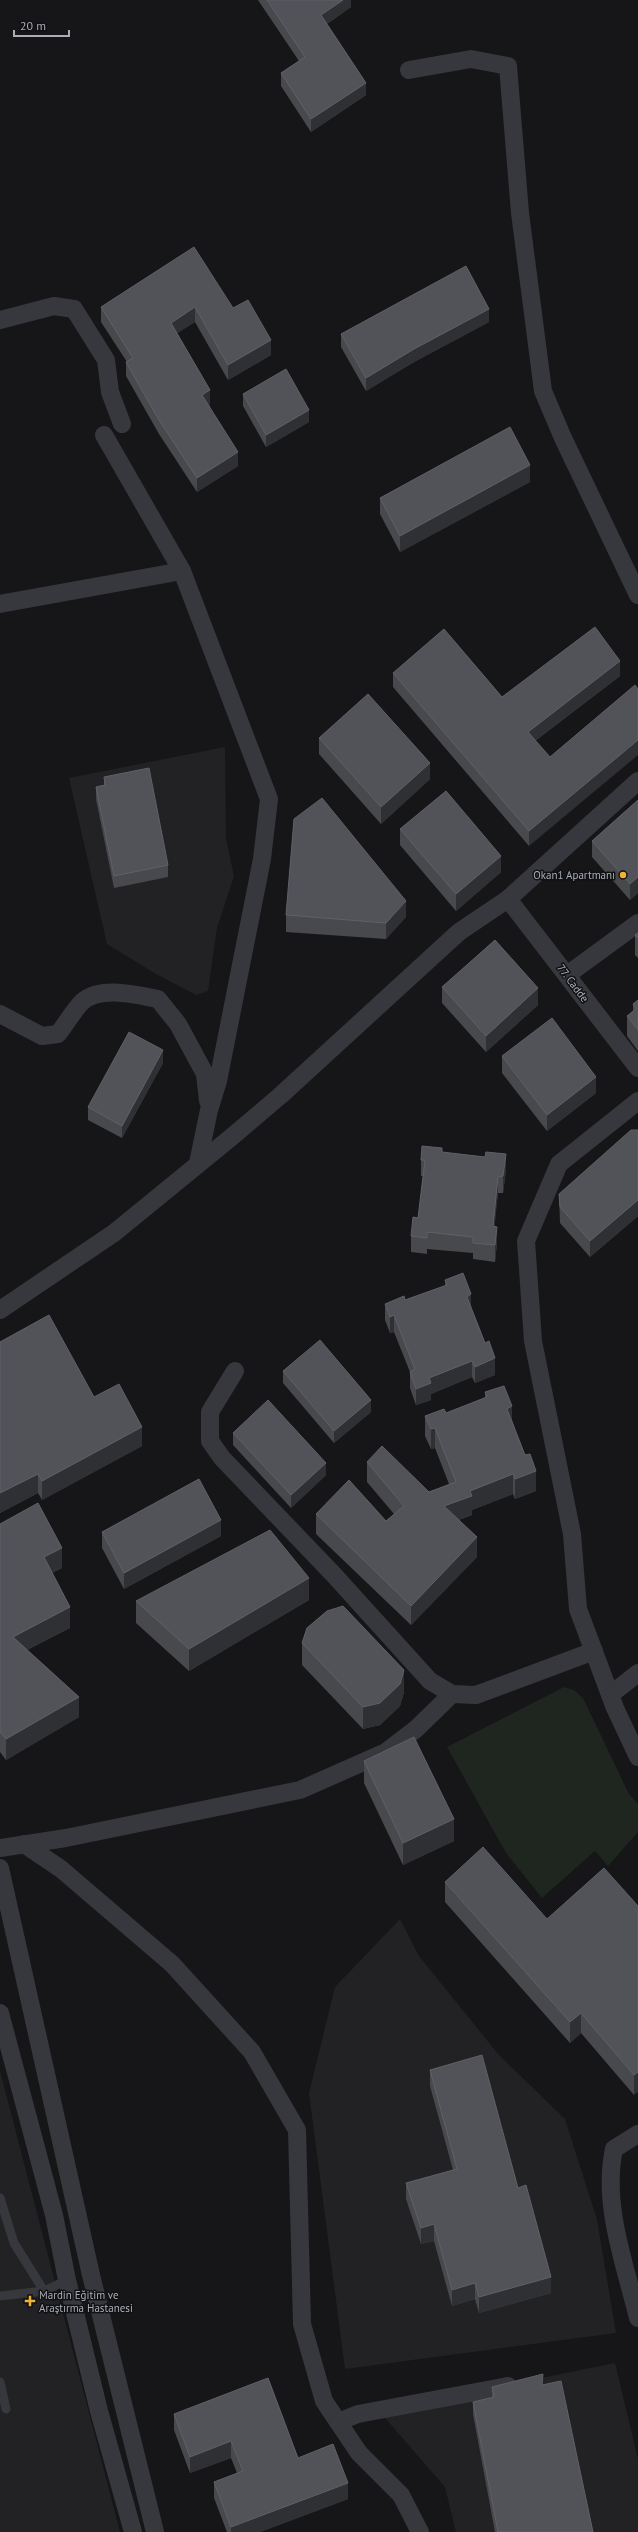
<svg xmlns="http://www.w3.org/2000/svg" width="638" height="2532" viewBox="0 0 638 2532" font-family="'PT Sans',sans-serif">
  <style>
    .built { fill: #222225 }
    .green { fill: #1e261f }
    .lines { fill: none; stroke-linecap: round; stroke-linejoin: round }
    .lane { stroke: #37383d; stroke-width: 9 }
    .street { stroke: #37383d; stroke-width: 18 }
    .wall { fill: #47494d }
    .shaded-wall { fill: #2f3033 }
    .building { fill: #525359; stroke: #5f6168 }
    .poi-dot { fill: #f2b134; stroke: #111113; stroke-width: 1.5 }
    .labels { text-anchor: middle; stroke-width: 3; stroke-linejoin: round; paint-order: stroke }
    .poi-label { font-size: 11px; fill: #a8adb8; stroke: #111113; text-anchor: end }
    .street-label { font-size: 11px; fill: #a8adb8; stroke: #111113 }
  </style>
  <rect width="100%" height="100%" fill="#161618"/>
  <g class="built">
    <polygon points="225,747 226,839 234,876 217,928 208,991 196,995 156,974 107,944 69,778"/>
    <polygon points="400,1919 419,1956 499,2055 565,2119 597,2220 616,2333 345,2369 309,2093 335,1987"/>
    <polygon points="0,2071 120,2532 0,2532"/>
    <polygon points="615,2363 638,2459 638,2532 456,2532 445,2487 379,2411"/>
  </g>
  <polygon class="green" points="564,1687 574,1690 583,1698 629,1794 638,1804 638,1832 608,1866 595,1851 542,1898 506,1853 447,1747"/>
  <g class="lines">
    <g class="lane">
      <polyline points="0,2198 14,2243 44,2291"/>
      <polyline points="0,2296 44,2291 67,2280"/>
      <polyline points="0,2382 6,2409"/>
    </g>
    <g class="street">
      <polyline points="409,70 471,59 508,66 520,213 543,391 563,438 638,595"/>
      <polyline points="0,320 54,306 74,309 106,360 110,392 122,424"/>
      <polyline points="104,435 182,571 269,799 262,859 218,1081 209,1110 198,1163"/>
      <polyline points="0,604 182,571"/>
      <polyline points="508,899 638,1068"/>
      <polyline points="567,975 638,923"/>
      <path d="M0 1014 42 1036 58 1034C66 1024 73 1011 82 1002 100 985 137 995 158 999L178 1024 205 1074 208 1101"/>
      <polyline points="638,1101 559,1164 526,1241 533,1341 572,1534 578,1609 615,1708 638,1757"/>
      <polyline points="0,1310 114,1233 234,1135 281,1095 459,932 508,899 638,781"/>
      <polyline points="235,1371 210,1412 210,1441 222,1458 334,1575 430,1681 452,1694 476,1695 594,1651"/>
      <polyline points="610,1695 638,1673"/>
      <polyline points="24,1844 61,1869 172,1964 252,2052 297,2130 302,2324 324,2401 359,2453 401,2495 420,2532"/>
      <polyline points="0,1848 66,1838 300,1790 386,1752 416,1729 452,1694"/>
      <polyline points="0,1868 91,2275 155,2532"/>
      <polyline points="0,2013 54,2215 67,2280 99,2411 133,2532"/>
      <path d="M638 2134 614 2149C602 2204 625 2264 638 2318"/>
      <polyline points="338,2422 358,2414 508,2386"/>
    </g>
  </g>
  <g class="wall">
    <polygon points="258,0 351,0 351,7 327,24 366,95 311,132 281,86 281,73 299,61"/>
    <polygon points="101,307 233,308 271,355 228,380 195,322 177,333 210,404 209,405 238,466 197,492 159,434 126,376 126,362 127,362 101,322"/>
    <polygon points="489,322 414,362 366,391 341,347 341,334"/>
    <polygon points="243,394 309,422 266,447 243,406"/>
    <polygon points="530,482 400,552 380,514 380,498"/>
    <polygon points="393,673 502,697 620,676 535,741 529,846 393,687"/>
    <polygon points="319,738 430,779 381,824 319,754"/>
    <polygon points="104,777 168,865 168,877 114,888 96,799 96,787 104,785"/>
    <polygon points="638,800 638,893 630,900 592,857 592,841"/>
    <polygon points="400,829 501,872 456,911 400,845"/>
    <polygon points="286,915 406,917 386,939 286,932"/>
    <polygon points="638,933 638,958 635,955 635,935"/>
    <polygon points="442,987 538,1005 486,1052 442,1003"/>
    <polygon points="638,1000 638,1051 627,1036 627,1016 633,1011 633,1004"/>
    <polygon points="502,1056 596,1093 547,1131 502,1073"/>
    <polygon points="163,1063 122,1138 88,1120 88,1107"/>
    <polygon points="638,1130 638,1216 590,1257 560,1223 559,1194"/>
    <polygon points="442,1152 506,1170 503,1193 498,1193 494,1227 497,1243 495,1262 473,1259 473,1253 427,1249 427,1254 411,1252 411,1236 418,1218 423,1176 421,1176 421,1160"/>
    <polygon points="445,1280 471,1308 495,1375 475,1383 472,1377 431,1394 431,1400 416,1405 410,1388 410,1372 394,1332 390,1333 385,1320 385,1304 405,1300 445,1286"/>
    <polygon points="0,1342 94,1397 142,1446 42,1500 38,1493 0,1513"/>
    <polygon points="283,1371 371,1412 334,1443 283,1383"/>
    <polygon points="485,1392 512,1420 536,1491 515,1499 513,1494 472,1510 472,1515 459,1520 477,1557 411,1625 316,1534 316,1514 386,1521 394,1514 367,1482 367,1462 429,1492 449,1484 435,1448 431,1449 425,1436 425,1416 446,1413 485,1398"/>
    <polygon points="233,1433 326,1475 291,1508 233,1445"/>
    <polygon points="0,1524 62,1568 52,1573 70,1628 27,1650 79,1717 6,1760 0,1752"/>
    <polygon points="102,1532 221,1536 124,1589 102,1548"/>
    <polygon points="309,1600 189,1671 136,1623 136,1601"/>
    <polygon points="302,1643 404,1692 400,1706 380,1725 363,1729 302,1665"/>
    <polygon points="364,1761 454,1841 403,1865 364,1783"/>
    <polygon points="445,1882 547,1919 638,1906 634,2095 581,2033 570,2043 445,1902"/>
    <polygon points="430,2070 518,2188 551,2293 479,2313 475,2299 452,2306 434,2241 421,2244 406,2199 406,2183 453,2170 430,2086"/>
    <polygon points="543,2385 593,2532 495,2532 473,2414 473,2402 492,2398 492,2387"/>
    <polygon points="174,2414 298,2458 348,2499 260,2532 227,2532 214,2498 214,2482 237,2473 231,2458 190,2473 174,2430"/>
  </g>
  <g class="shaded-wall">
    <polygon points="343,0 351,0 351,7 321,28 321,15"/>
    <polygon points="366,83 366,95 311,132 311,119"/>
    <polygon points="195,307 195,322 171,337 171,323"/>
    <polygon points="489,309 489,322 414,362 366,391 366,378 414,349"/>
    <polygon points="271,340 271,355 228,380 228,365"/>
    <polygon points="210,390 210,404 202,409 202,395"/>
    <polygon points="309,410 309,422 266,447 266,435"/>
    <polygon points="238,452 238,466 197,492 197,478"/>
    <polygon points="530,465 530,482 400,552 400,536"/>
    <polygon points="620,661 620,676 528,746 528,732"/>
    <polygon points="638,740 638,755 529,846 529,831"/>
    <polygon points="430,763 430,779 381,824 381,807"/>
    <polygon points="501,856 501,872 456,911 456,894"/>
    <polygon points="638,877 638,893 630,900 630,884"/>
    <polygon points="406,901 406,917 386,939 386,923"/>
    <polygon points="538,988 538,1005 486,1052 486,1036"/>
    <polygon points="163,1050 163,1063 122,1138 122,1126"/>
    <polygon points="596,1077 596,1093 547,1131 547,1115"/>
    <polygon points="506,1154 506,1170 503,1193 503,1176"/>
    <polygon points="498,1177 498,1193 493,1243 493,1226"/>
    <polygon points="638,1200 638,1216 590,1257 590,1241"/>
    <polygon points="497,1227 497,1243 495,1262 495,1245"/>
    <polygon points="471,1294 471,1310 467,1297"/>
    <polygon points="394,1315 394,1332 390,1333 390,1317"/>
    <polygon points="495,1358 495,1375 475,1383 475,1367"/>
    <polygon points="472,1361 472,1377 431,1394 431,1400 416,1405 416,1389 429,1378"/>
    <polygon points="371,1400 371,1412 334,1443 334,1431"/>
    <polygon points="512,1406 512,1426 507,1409"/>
    <polygon points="142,1427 142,1446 42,1500 42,1481"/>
    <polygon points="435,1428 435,1448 431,1449 431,1429"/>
    <polygon points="326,1463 326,1475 291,1508 291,1495"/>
    <polygon points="536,1471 536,1491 515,1499 515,1479"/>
    <polygon points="38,1474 38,1493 0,1513 0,1493"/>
    <polygon points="513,1474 513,1494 472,1510 472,1515 444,1526 444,1506 470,1491"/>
    <polygon points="221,1520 221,1536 124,1589 124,1573"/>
    <polygon points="477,1537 477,1557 411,1625 411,1606"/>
    <polygon points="62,1548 62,1568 44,1577 44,1557"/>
    <polygon points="309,1578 309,1600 189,1671 189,1649"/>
    <polygon points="70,1607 70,1628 13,1657 13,1637"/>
    <polygon points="404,1670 404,1692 400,1706 380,1725 363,1729 363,1707"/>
    <polygon points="79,1697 79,1717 6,1760 6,1739"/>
    <polygon points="454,1819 454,1841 403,1865 403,1843"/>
    <polygon points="581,2013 581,2033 570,2043 570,2022"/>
    <polygon points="638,2072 638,2092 634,2095 634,2075"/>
    <polygon points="434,2224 434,2241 421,2244 421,2228"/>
    <polygon points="551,2277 551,2293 479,2313 479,2297"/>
    <polygon points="475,2283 475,2299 452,2306 452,2290"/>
    <polygon points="231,2441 231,2458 190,2473 190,2457"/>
    <polygon points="348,2483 348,2499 260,2532 231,2532 231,2527"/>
  </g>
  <g class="building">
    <polygon points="267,0 343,0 321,15 366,83 311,119 281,73 305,57"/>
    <polygon points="194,247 233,308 248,300 271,340 228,365 195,307 171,323 210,390 202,395 238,452 197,478 159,420 126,362 133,358 101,307"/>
    <polygon points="466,266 489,309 414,349 366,378 341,334"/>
    <polygon points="286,369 309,410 266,435 243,394"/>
    <polygon points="510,427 530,465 400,536 380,498"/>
    <polygon points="595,627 620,661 528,732 550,757 635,685 638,689 638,740 529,831 393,673 444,629 502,697"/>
    <polygon points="368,694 430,763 381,807 319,738"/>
    <polygon points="149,768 168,865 114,876 96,787 105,785 104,777"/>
    <polygon points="446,791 501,856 456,894 400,829"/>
    <polygon points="322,798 406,901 386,923 286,915 294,819"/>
    <polygon points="638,800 638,877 630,884 592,841"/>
    <polygon points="638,933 638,938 635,935"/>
    <polygon points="495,940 538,988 486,1036 442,987"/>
    <polygon points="638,1000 638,1030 627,1016 636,1009 633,1004"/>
    <polygon points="552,1018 596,1077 547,1115 502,1056"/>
    <polygon points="129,1032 163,1050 122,1126 88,1107"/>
    <polygon points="631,1130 638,1130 638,1200 590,1241 560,1207 559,1194"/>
    <polygon points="422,1146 442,1148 442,1152 485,1157 486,1152 506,1154 503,1176 498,1177 493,1226 497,1227 495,1245 473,1243 473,1237 427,1232 427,1238 411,1236 413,1217 418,1218 425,1160 421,1160"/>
    <polygon points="463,1273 471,1294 467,1297 485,1343 489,1341 495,1358 475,1367 472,1361 429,1378 431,1383 416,1389 410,1372 415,1369 394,1315 390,1317 385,1304 404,1296 405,1300 447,1285 445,1280"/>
    <polygon points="49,1315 94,1397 119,1384 142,1427 42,1481 38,1474 0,1493 0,1342"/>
    <polygon points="320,1340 371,1400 334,1431 283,1371"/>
    <polygon points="504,1386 512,1406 507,1409 525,1455 530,1454 536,1471 515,1479 513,1474 470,1491 472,1496 444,1506 477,1537 411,1606 316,1514 349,1480 386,1521 404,1506 367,1462 382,1446 429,1492 456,1482 435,1428 431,1429 425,1416 444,1409 446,1413 487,1397 485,1392"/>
    <polygon points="268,1400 326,1463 291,1495 233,1433"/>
    <polygon points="199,1479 221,1520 124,1573 102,1532"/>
    <polygon points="38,1503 62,1548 44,1557 70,1607 13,1637 79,1697 6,1739 0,1732 0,1524"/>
    <polygon points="270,1530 309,1578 189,1649 136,1601"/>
    <polygon points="343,1606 404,1670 400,1684 380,1703 363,1707 302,1643 307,1628 327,1611"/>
    <polygon points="414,1737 454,1819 403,1843 364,1761"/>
    <polygon points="483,1847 547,1919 604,1868 638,1906 638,2072 634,2075 581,2013 570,2022 445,1882"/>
    <polygon points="482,2055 518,2188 526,2185 551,2277 479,2297 475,2283 452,2290 434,2224 421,2228 406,2183 457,2169 430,2070"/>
    <polygon points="543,2374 542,2385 561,2381 593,2532 498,2532 473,2402 494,2397 492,2387"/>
    <polygon points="268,2378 298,2458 333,2444 348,2483 231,2527 214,2482 243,2471 231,2441 190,2457 174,2414"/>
  </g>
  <g class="poi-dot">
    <circle cx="623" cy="875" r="4"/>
    <path d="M28 2295h4v4h4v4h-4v4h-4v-4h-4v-4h4z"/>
  </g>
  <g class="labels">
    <g class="poi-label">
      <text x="615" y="879">Okan1 Apartmanı</text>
      <text x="39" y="2299" text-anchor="start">Mardin Eğitim ve<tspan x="39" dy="13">Araştırma Hastanesi</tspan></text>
    </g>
    <g class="street-label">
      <text transform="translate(573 983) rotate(53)" y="4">77. Cadde</text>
    </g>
  </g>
  <path d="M14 30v6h55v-6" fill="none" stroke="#a8adb8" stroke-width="2"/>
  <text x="20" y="30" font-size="12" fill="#a8adb8" stroke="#111113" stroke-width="3" paint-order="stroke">20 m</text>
</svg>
